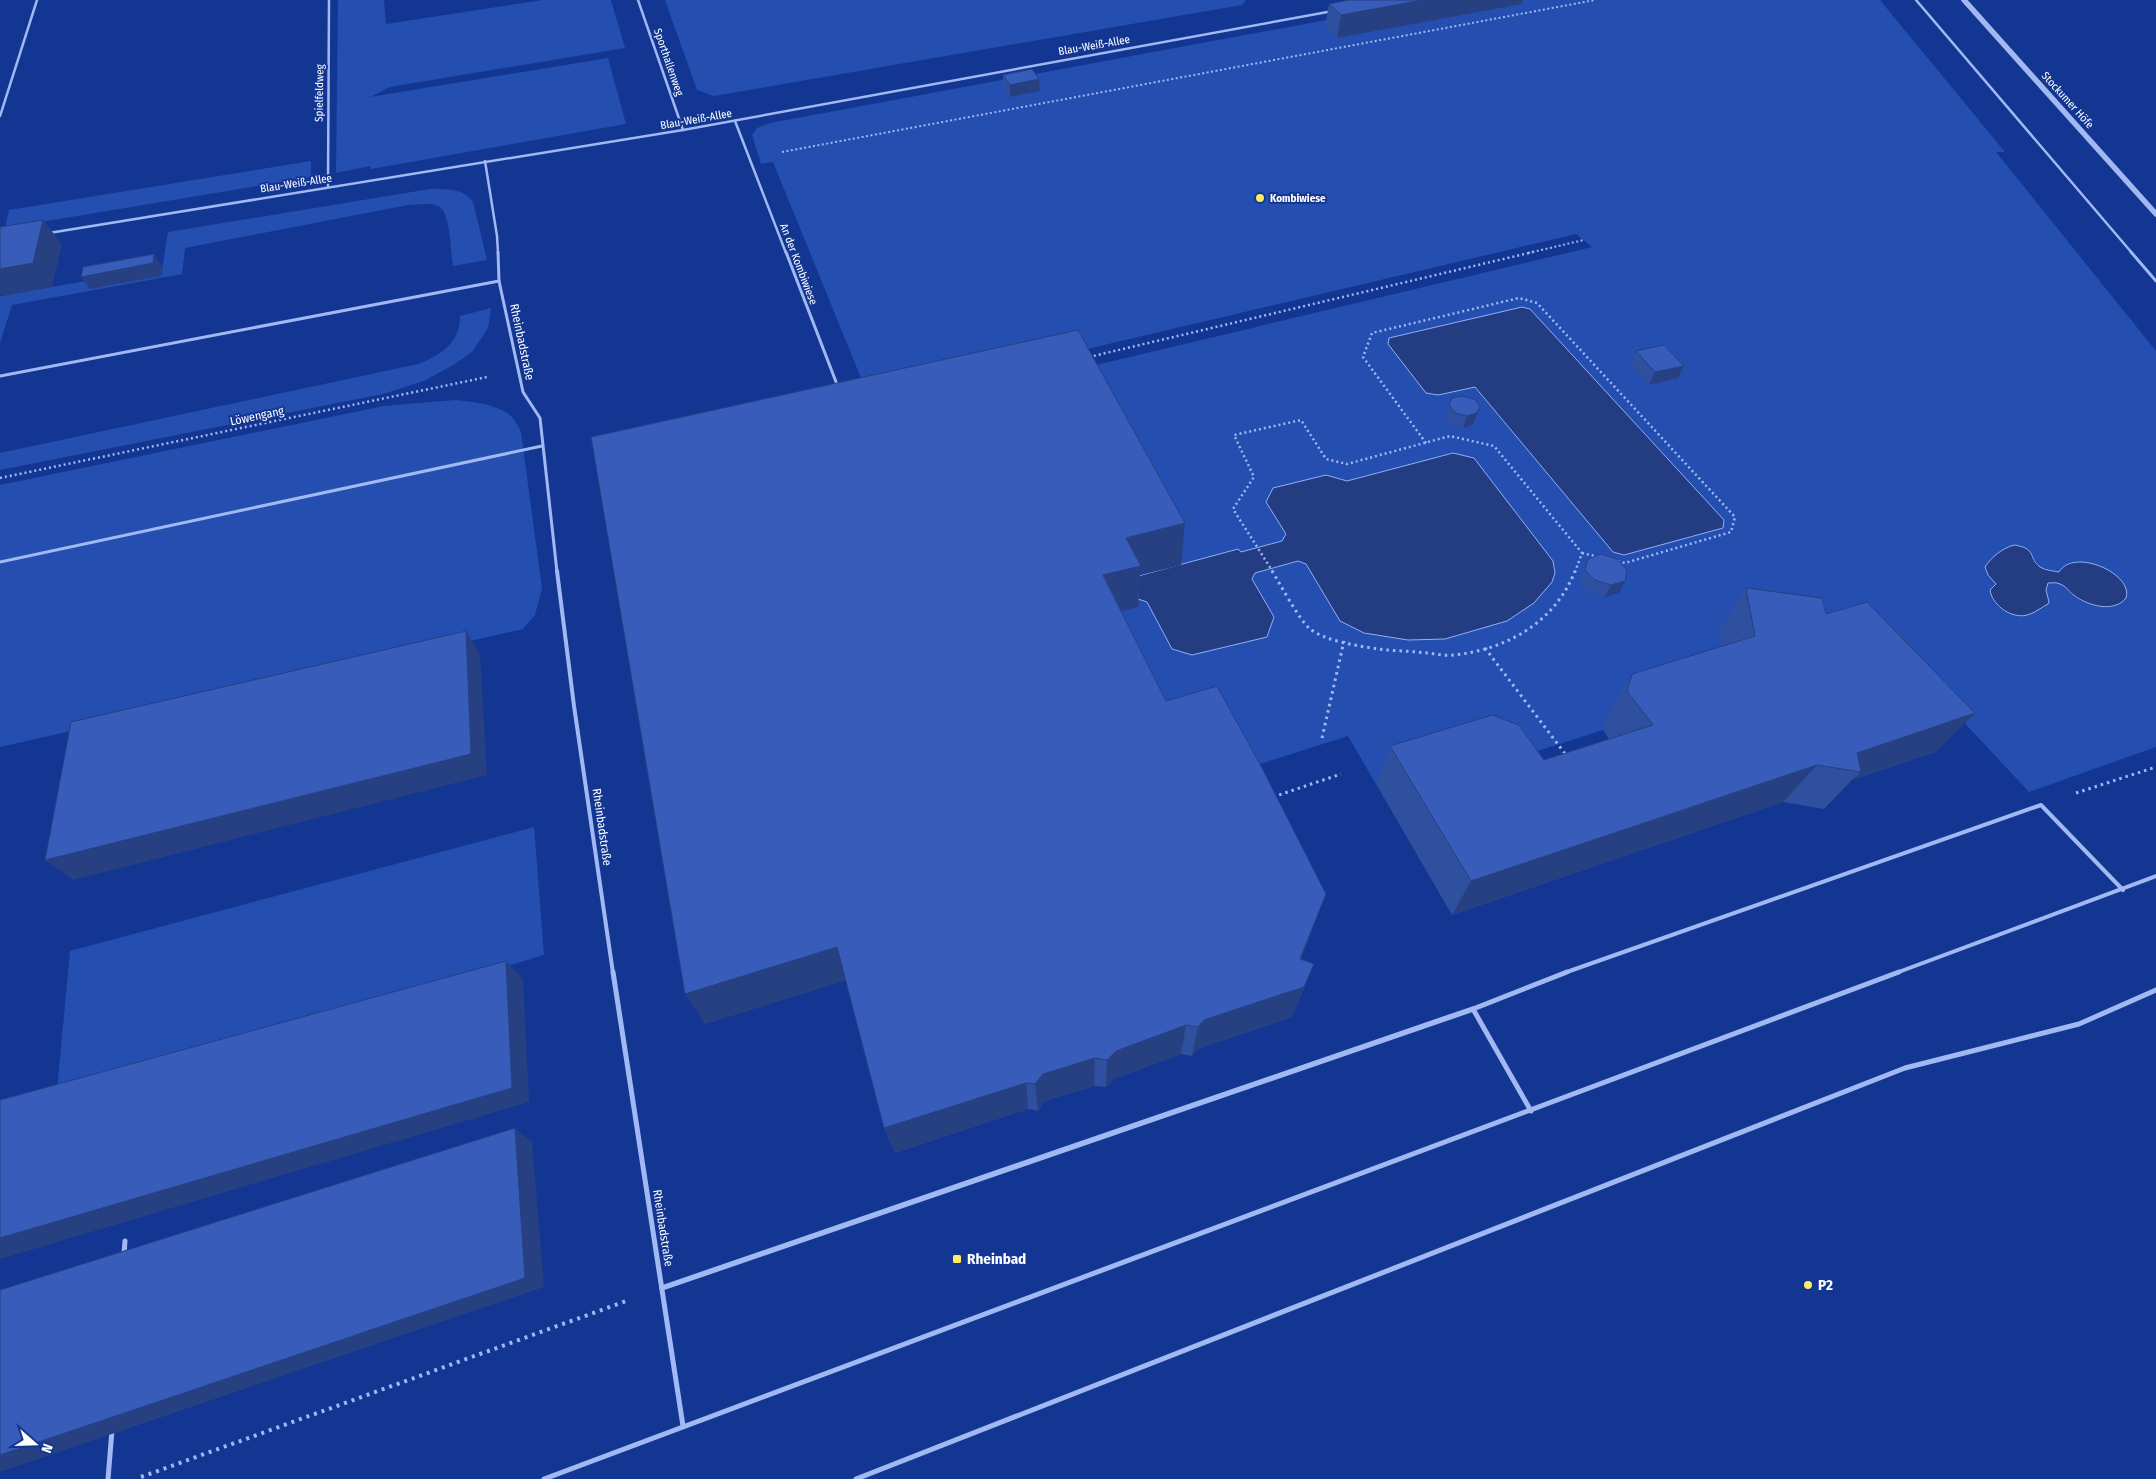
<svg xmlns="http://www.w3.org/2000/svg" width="2156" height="1479" viewBox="0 0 2156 1479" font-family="'Fira Sans Condensed',sans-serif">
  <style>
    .green { fill: #254eb1; fill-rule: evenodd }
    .water { fill: #233c82; stroke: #93b0f5 }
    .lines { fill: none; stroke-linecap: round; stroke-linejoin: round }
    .path-far3 { stroke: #a1b8f2; stroke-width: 2; stroke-dasharray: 2 2.5; stroke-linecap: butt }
    .path-far2 { stroke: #a1b8f2; stroke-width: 2.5; stroke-dasharray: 2 3; stroke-linecap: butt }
    .path-far1 { stroke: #a1b8f2; stroke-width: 3; stroke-dasharray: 2.5 4; stroke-linecap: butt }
    .path { stroke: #a1b8f2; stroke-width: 4; stroke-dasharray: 3 5; stroke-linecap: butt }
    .service-far3 { stroke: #a1b8f2; stroke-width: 2.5 }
    .service-far2 { stroke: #a1b8f2; stroke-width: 3 }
    .service-far1 { stroke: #a1b8f2; stroke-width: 4 }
    .service { stroke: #a1b8f2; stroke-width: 5 }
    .pedestrian { stroke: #a1b8f2; stroke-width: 5.5 }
    .tertiary { stroke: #a1b8f2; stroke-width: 5.5 }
    .wall { fill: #2f4f9f }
    .shaded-wall { fill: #264082 }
    .building { fill: #375cb9; stroke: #264082 }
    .poi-dot { fill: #ffeb62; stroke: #133692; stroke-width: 2 }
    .labels { text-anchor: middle; stroke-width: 4; stroke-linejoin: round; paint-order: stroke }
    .far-street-label { font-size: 11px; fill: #fff; stroke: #133692 }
    .far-poi-label { font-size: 11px; font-weight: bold; fill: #fff; stroke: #133692; text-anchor: start }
    .street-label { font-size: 12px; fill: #fff; stroke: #133692 }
    .near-poi-label { font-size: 15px; font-weight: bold; fill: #fff; stroke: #133692; text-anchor: start }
  </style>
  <rect width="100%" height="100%" fill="#133692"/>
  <g class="green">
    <polygon points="338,0 384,0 386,24 543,0 611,0 625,48 390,87 370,97 608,58 626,124 371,169 370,166 336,173"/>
    <polygon points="665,0 1246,0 1242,5 714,96 697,90"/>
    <path d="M1434 0H1880L2005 152H1996L2156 351V747L2029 792 1903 657 1719 629 1726 676 1603 730 1500 763 1474 753 1376 784 1348 736 1235 772 1162 740 1102 616 1124 579 1140 599 1147 602 1172 649 1274 617 1251 579 1255 573 1298 561 1306 564 1340 621 1364 633 1377 635 1408 640 1445 639 1453 453 1347 481 1326 475 1266 502 1286 534 1282 541 1241 552 1238 549 1181 565 1075 370 1592 247 1576 234 870 400 773 162 761 164 752 135 757 128 770 123ZM1522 307 1530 309 1724 520 1723 528 1624 555 1613 552 1475 387 1389 338ZM2014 545C2030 547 2031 556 2040 567L2059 572C2069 555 2092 563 2106 569L2115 606C2101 608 2084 604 2073 595 2069 592 2065 586 2061 584 2056 582 2050 582 2046 585L2048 604 2031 614 1999 607 1992 599V587L1996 584 1988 575 1989 561 2005 549Z"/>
    <polygon points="311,161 311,177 5,228 9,210"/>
    <path d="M430 189C446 189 463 188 473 202L487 260 453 266C451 254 450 218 442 209 435 201 418 205 408 205L185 248 182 274 12 305 0 343V296L92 280 161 276 168 232Z"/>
    <path d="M491 308 488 328 472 352 455 364 424 381 383 394 0 470V453L418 364C440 356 461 342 460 316Z"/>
    <path d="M455 400C472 402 500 404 513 418 516 422 519 428 521 432L542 588 535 615 523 629 0 747V485L384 406Z"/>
    <polygon points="534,827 544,955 56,1101 70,951"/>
  </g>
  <g class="water">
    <polygon points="1522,307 1530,309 1724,520 1723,528 1624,555 1613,552 1475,387 1438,395 1426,393 1388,344 1389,338"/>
    <polygon points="1453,453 1474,458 1553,561 1555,573 1552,582 1534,603 1507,621 1445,639 1408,640 1364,633 1340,621 1306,564 1298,561 1255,573 1252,579 1274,617 1267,637 1192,655 1172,649 1147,602 1138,599 1138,576 1238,549 1241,552 1282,541 1286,534 1266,502 1273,488 1326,475 1347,481"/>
    <path d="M2014 545C2037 548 2028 558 2040 567 2045 570 2053 571 2059 572 2074 547 2134 574 2126 598 2114 613 2089 606 2075 596 2070 593 2066 586 2060 584 2056 582 2052 583 2048 583L2046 590 2049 602 2048 604C2042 607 2036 612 2030 614 2014 621 1992 606 1990 590L1996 584 1988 575 1985 567C1991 557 2003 548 2014 545Z"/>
  </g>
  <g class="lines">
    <g class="path-far3">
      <polyline points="782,152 1595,0"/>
      <polyline points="1528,253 1584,240"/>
    </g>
    <g class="path-far2">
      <polyline points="1089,357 1533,252"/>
      <polyline points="1426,443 1363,357 1372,333 1519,298 1537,303 1735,517 1731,532 1625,563 1617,561"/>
      <polyline points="0,478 487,377"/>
      <polyline points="1582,553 1599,557"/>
      <polyline points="1273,572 1233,509 1254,477 1234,435 1301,420 1326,459 1347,464 1450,436 1494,446 1582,553 1575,572"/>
    </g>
    <g class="path-far1">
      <path d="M1272 571C1279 582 1300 621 1309 628 1324 641 1358 646 1378 649 1394 651 1411 651 1427 653 1436 654 1445 656 1454 655 1508 649 1555 622 1575 571"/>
      <polyline points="1485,648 1566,755"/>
      <polyline points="1322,738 1344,641"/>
      <polyline points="2076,793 2156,767"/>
      <polyline points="1273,797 1341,774"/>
    </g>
    <polyline class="path" points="141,1477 629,1300"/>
    <g class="service-far3">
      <polyline points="638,0 683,130"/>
      <polyline points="1916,0 2132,253"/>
      <polyline points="0,116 37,0"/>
      <polyline points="735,121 786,253"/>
      <polyline points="485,161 497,236 498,253"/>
      <polyline points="328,186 329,0"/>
      <polyline points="49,233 683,130 1333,11"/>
    </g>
    <g class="service-far2">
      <polyline points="498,252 499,281 523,392 540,418 557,572"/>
      <polyline points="786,252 838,387"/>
      <polyline points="2131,252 2156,281"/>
      <polyline points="0,376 499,281"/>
      <polyline points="0,562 542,446"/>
    </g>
    <g class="service-far1">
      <polyline points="557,571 574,706 613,973"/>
      <polyline points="1564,973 2041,805 2123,890"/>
      <polyline points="1896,973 2156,876"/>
    </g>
    <g class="service">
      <polyline points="613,972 683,1426"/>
      <polyline points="1531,1111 1473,1009 1567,972"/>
      <polyline points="124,1254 125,1241"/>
      <polyline points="108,1479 112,1430"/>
      <polyline points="544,1479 1899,972"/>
      <polyline points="856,1479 1905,1068 2079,1024 2156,990"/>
    </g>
    <polyline class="pedestrian" points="662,1288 1473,1009"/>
    <polyline class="tertiary" points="1964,0 2156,214"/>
  </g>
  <g class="wall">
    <polygon points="1349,0 1523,0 1522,4 1337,38 1325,26 1329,4"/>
    <polygon points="1003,75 1039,79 1040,91 1010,97 1003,87"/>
    <polygon points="1636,351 1678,378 1649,385 1630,364"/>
    <polygon points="1462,396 1473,425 1463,428 1451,425 1445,418 1449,405"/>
    <polygon points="1185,523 1181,565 1140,575 1138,607 1121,611 1166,701 1313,928 1301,959 1314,964 1292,1017 1198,1049 1192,1056 1181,1054 1114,1079 1106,1087 1094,1086 1045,1101 1038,1111 1028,1109 895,1153 884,1128 846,980 705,1024"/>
    <polygon points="1588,559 1625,581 1619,593 1605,597 1589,592 1580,581 1582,571"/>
    <polygon points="1746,588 1826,614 1975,713 1935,752 1852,780 1824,809 1783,802 1452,915 1376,784 1390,746 1544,760 1609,739 1603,730 1608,714 1632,674 1721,646 1719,629"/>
  </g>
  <g class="shaded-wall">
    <polygon points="1423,0 1523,0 1522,4 1337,38 1341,15"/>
    <polygon points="1039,79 1040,91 1010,97 1010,85"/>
    <polygon points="43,220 62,244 52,287 3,296 0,293 0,269"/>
    <polygon points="154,254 163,267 161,276 90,289 81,277"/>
    <polygon points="1684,366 1678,378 1649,385 1655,372"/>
    <polygon points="1480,406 1473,425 1463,428 1467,416"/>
    <polygon points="1185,523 1181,565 1140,575 1138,607 1102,616 1103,575 1126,538"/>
    <polygon points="1625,581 1619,593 1605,597 1611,585"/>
    <polygon points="466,631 480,654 487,775 73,880 45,860"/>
    <polygon points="1975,713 1935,752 1852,780 1861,772 1857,753"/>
    <polygon points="1817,765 1783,802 1452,915 1471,881"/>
    <polygon points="1326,894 1313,928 1289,990 1300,959"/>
    <polygon points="837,947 850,979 705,1024 685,994"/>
    <polygon points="506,961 523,979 529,1102 0,1259 0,1238"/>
    <polygon points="1314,964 1292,1017 1198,1049 1192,1056 1198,1027 1204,1020"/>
    <polygon points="1186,1025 1181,1054 1114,1079 1106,1087 1107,1060 1116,1051"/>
    <polygon points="1095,1058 1094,1086 1045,1101 1038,1111 1035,1084 1043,1074"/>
    <polygon points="1026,1083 1028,1109 895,1153 884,1128"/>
    <polygon points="515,1128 532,1142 544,1287 0,1472 0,1455"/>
  </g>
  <g class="building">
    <polygon points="1349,0 1423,0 1341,15 1329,4"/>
    <polygon points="1032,69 1039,79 1010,85 1003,75"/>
    <polygon points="43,220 33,263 0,269 0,227"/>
    <polygon points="154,254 153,263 81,277 83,267"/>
    <polygon points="1078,330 1185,523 1126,538 1141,566 1103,575 1166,701 1217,686 1261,766 1326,894 1300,959 1314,964 1304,987 1204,1020 1198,1027 1186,1025 1116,1051 1107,1060 1095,1058 1043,1074 1035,1084 1026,1083 884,1128 837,947 685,994 591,437"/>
    <polygon points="1664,345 1684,366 1655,372 1636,351"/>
    <polygon points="1462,396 1474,399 1480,406 1477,413 1467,416 1455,413 1449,405 1452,398"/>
    <polygon points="1601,554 1617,559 1627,570 1625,581 1611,585 1595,580 1585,570 1588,559"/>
    <polygon points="1746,588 1822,598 1826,614 1867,602 1975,713 1857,753 1861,772 1817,765 1471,881 1390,746 1492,715 1519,725 1544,760 1653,725 1627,691 1632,674 1755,636"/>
    <polygon points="466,631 471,754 45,860 71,722"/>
    <polygon points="506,961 512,1088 0,1238 0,1100"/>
    <polygon points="515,1128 525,1278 0,1455 0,1290"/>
  </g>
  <g class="poi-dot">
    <circle cx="1260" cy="198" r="5"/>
    <rect x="952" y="1254" width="10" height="10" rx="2.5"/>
    <circle cx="1808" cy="1285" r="5"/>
  </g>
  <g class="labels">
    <g class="far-street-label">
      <text transform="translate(1094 45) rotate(-10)" y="4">Blau-Weiß-Allee</text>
      <text transform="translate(669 62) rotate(71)" y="4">Sporthallenweg</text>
      <text transform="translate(319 93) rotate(-89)" y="4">Spielfeldweg</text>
      <text transform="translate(2068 100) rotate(48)" y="4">Stockumer Höfe</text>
      <text transform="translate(696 119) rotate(-10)" y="4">Blau-Weiß-Allee</text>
      <text transform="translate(296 183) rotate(-9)" y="4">Blau-Weiß-Allee</text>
      <text transform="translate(799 264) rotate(69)" y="4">An der Kombiwiese</text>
    </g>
    <g class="far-poi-label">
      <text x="1270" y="202">Kombiwiese</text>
    </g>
    <g class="street-label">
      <text transform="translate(522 342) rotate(78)" y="4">Rheinbadstraße</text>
      <text transform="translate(257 416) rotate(-12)" y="4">Löwengang</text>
      <text transform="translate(602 827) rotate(82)" y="4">Rheinbadstraße</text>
      <text transform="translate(663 1228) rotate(81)" y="4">Rheinbadstraße</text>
    </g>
    <g class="near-poi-label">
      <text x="967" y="1264">Rheinbad</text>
      <text x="1818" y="1290">P2</text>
    </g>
  </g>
  <g transform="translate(35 1444) rotate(110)" stroke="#133692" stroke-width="4" paint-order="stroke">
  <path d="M0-4L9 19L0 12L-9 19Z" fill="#ffffff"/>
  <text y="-8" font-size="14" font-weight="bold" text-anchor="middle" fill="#ffffff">N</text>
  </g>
</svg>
